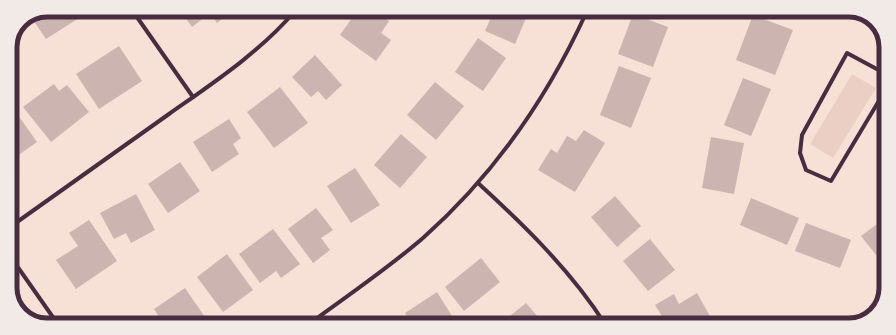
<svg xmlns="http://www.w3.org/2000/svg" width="896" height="335" viewBox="0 0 896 335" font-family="'Source Serif 4',serif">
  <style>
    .green { fill: #ebcfc5 }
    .building { fill: #ccb4b1 }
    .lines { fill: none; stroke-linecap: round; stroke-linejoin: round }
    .minor { stroke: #4a2c40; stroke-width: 4 }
    .rim { fill: none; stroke: #4a2c40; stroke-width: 5 }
  </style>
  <rect width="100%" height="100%" fill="#f7e1d7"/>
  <polygon class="green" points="852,74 876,88 833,158 810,144"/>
  <g class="building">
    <polygon points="47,10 74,10 79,18 46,39 31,17"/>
    <polygon points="180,10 234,10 217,23 210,13 192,27"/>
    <polygon points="357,11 375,11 389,21 381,33 391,40 376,61 340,35"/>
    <polygon points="494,11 529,11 515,44 485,31"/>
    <polygon points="663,12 672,12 671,15"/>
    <polygon points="789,12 804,12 795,19"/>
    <polygon points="633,14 668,27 653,67 618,54"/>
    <polygon points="753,15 793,30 775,75 736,60"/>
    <polygon points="478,38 506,58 483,91 455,72"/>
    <polygon points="119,46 142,81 99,109 76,74"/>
    <polygon points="315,55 342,85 326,100 318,91 311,97 292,77"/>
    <polygon points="619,66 651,78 631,128 600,115"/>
    <polygon points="743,78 771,89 751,136 724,125"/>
    <polygon points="435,82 464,106 436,140 407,115"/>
    <polygon points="54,84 59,91 67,85 89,112 51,142 23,107"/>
    <polygon points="280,87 308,123 274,148 247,112"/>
    <polygon points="13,108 37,142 10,161 10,110"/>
    <polygon points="229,119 241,138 233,144 239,154 212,172 193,142"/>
    <polygon points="584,130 605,143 575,192 538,170 551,149 557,153 567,136 576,141"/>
    <polygon points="401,134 427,157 400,188 374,165"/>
    <polygon points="711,137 744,143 734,194 702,188"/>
    <polygon points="180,162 200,191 168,213 148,184"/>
    <polygon points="355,168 380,205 351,223 327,186"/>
    <polygon points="136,194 155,230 131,243 126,233 114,239 100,213"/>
    <polygon points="615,196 641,226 617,247 591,217"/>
    <polygon points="751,198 799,218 787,245 740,225"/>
    <polygon points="316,208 333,230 321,238 330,250 313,263 288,229"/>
    <polygon points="885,218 884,229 884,265 861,236"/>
    <polygon points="89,220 117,261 76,289 56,260 78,246 69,233"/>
    <polygon points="806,223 851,240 840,268 795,251"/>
    <polygon points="273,229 300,264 281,278 276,271 260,283 239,254"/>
    <polygon points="650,239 675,270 648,291 623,261"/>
    <polygon points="227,254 253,290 223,312 197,277"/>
    <polygon points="481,258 500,282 464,311 445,287"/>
    <polygon points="185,288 207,320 202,323 163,323 154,309"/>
    <polygon points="437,292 457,324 411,324 405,313"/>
    <polygon points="697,293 715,325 660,325 663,318 655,305 674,294 679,304"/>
    <polygon points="526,303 544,324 508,324 505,320"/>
  </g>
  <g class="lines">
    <g class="minor">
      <polyline points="132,10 193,97"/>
      <polyline points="886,89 831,181 806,170 800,153 802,135 847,53 886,74"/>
      <path d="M478 183C525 226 571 271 605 324"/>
      <path d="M10 227C63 189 116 152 169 114 213 83 260 52 295 11"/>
      <polyline points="10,256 57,323"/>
      <path d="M309 324C347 296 387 269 423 238 495 174 547 99 587 11"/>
    </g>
  </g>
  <path d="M0 0H896V335H0ZM47 17H849A30 30 0 0 1 879 47V288A30 30 0 0 1 849 318H47A30 30 0 0 1 17 288V47A30 30 0 0 1 47 17Z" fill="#f1eae7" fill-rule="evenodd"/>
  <path class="rim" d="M47 17H849A30 30 0 0 1 879 47V288A30 30 0 0 1 849 318H47A30 30 0 0 1 17 288V47A30 30 0 0 1 47 17Z"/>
</svg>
